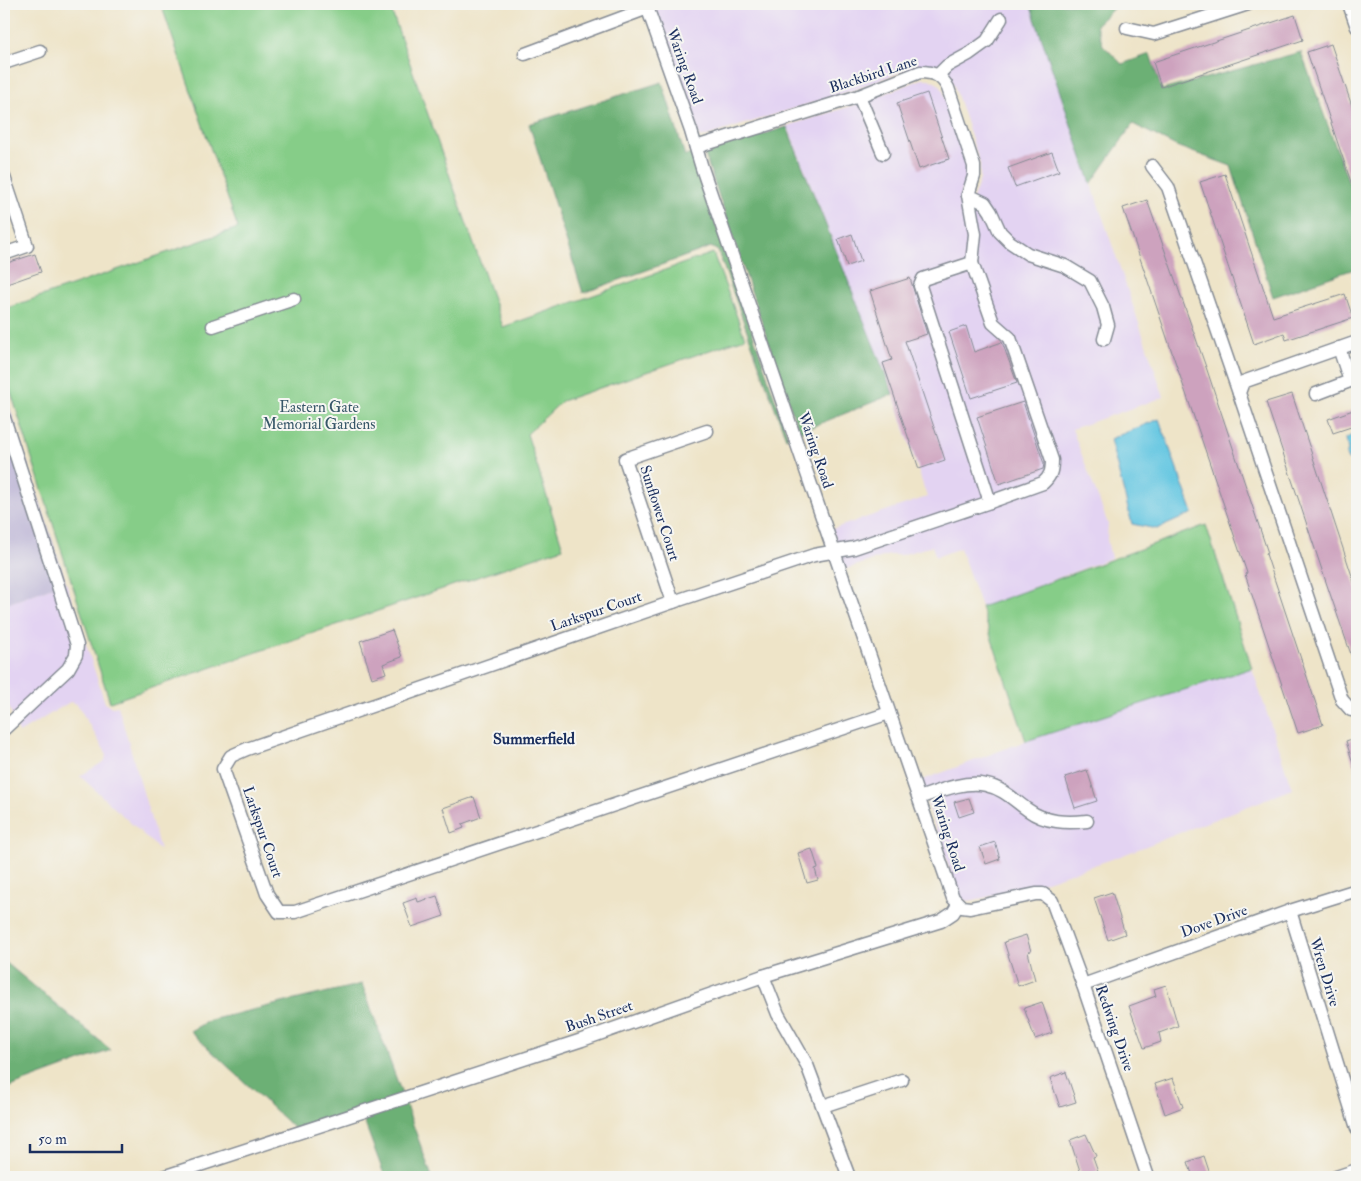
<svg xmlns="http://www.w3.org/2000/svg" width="1361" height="1181" viewBox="0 0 1361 1181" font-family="'IM FELL Double Pica',serif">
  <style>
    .built { fill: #e3d3f2 }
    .industrial { fill: #c6c0da }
    .green { fill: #86cd88; stroke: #507e73 }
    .forest { fill: #6cb074; stroke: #447069 }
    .water { fill: #63c6e1; stroke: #3f7aa0 }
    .building { fill: #cda2be }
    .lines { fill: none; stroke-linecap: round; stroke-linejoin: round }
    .minor-casing { stroke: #848a93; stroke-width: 15 }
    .minor { stroke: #fff; stroke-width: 12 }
    .labels { text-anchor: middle; stroke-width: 4; stroke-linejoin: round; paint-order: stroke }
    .street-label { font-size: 15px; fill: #1b2f5e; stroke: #f6f6f2 }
    .park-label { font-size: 15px; fill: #365668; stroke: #f6f6f2 }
    .neighbourhood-label { font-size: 16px; font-weight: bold; fill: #1b2f5e; stroke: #f6f6f2 }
  </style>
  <rect width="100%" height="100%" fill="#f6f6f2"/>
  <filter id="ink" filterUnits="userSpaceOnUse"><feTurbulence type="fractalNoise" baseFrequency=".02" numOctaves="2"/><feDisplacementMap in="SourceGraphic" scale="10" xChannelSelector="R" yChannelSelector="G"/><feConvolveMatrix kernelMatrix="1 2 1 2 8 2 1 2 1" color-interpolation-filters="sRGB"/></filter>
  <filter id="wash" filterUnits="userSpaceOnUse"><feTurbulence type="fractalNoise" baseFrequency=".0096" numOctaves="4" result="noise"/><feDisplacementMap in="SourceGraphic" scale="20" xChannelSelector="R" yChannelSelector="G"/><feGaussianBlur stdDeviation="1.12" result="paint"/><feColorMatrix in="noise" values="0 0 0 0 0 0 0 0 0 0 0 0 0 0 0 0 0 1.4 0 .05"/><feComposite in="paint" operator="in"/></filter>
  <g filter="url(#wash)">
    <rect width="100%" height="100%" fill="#eee4c8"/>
    <g class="built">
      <polygon points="653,4 1030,4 1164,397 1072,429 1108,524 1107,539 1111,558 981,607 960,548 936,557 932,546 901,555 889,555 846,569 832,529 927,497 893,394 788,127 748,138 861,103 922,79 929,79 940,85 943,91 967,167 967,175 960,197 971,204 980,179 980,164 954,85 948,75 941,70 929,65 918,65 857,89 700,138"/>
      <polygon points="66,582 105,703 112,707 118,706 160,850 80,776 105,761 106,753 77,704 70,702 19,733 4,694 4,605"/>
      <polygon points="1252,668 1292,789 1118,857 1020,890 969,901 963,900 958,895 920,781 1026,741"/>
    </g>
    <polygon class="industrial" points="4,389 66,582 4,605"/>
    <g class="green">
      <polygon points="161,4 389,4 503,327 713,253 745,338 562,401 527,434 563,548 110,702 4,371 4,309 238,228"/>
      <polygon points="1206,525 1252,668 1026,741 981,607"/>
    </g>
    <g class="forest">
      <polygon points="1030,4 1118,4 1096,25 1103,45 1122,64 1150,54 1162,90 1301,52 1352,191 1357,196 1357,268 1273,297 1231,166 1176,146 1133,124 1091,184"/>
      <polygon points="662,82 685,156 692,154 788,437 786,438 718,251 711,247 583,293 529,124"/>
      <polygon points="787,127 893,394 799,432 704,152"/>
      <polygon points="4,961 111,1050 4,1089"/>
      <polygon points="362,984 432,1177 385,1177 361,1113 299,1133 190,1031 210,1020"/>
    </g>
    <g class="water">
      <polygon points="1159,419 1193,513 1157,529 1132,524 1110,439"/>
      <polygon points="1354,435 1357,441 1357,473 1351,460 1348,460 1346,455 1348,451 1346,438"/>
    </g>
    <g id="blocks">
      <g class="building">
        <polygon points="1295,15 1303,40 1161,87 1153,62"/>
        <polygon points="1331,44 1357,121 1357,194 1355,194 1307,52"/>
        <polygon points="927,93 949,159 919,169 897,103"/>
        <polygon points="1052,152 1059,171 1015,187 1008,168"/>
        <polygon points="1225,174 1273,317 1345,294 1353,318 1286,340 1284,333 1254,344 1200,182"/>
        <polygon points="1147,200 1207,370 1268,553 1266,554 1323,725 1298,733 1245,574 1247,573 1123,208"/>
        <polygon points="852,234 861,261 847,266 838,239"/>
        <polygon points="35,254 41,272 4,285 4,264"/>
        <polygon points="910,278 927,334 905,341 945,460 919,469 883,363 892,360 870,291"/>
        <polygon points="966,326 974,352 1002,342 1017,383 971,398 949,332"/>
        <polygon points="1292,394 1357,591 1357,666 1355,666 1327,585 1266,402"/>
        <polygon points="1023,402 1044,464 1043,469 999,484 977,417"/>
        <polygon points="1353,410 1357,425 1333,433 1328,419"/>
        <polygon points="392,630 402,657 383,664 386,673 372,678 360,641"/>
        <polygon points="1357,737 1357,770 1355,770 1346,741"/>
        <polygon points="1087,770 1097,801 1075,808 1065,777"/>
        <polygon points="474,797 481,817 462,824 464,828 451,833 443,808"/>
        <polygon points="969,798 974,812 959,817 954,802"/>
        <polygon points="995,842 1000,859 986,864 980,847"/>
        <polygon points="812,849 818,868 815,869 818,880 807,883 798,853"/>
        <polygon points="1112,892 1125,934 1108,940 1094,898"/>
        <polygon points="437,896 444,916 412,927 403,903 417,898 418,902"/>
        <polygon points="1026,935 1031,951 1028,952 1035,980 1018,986 1004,942"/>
        <polygon points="1166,985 1178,1026 1159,1033 1161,1042 1144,1048 1129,1006 1156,996 1154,989"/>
        <polygon points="1042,1002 1052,1033 1035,1039 1024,1008"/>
        <polygon points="1066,1072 1076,1102 1060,1107 1050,1078"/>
        <polygon points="1173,1078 1183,1107 1165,1114 1155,1084"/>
        <polygon points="1086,1134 1096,1156 1093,1157 1098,1171 1082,1177 1070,1140"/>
        <polygon points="1204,1156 1211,1177 1193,1177 1188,1162"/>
      </g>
    </g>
  </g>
  <g filter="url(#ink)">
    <use href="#blocks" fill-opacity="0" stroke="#848a93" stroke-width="1"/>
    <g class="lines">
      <defs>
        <g id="minor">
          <polyline points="646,4 691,131 702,168 953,898 962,907 970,908 1036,894 1043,894 1052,901 1083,985 1148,1177"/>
          <polyline points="1349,4 1357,27"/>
          <polyline points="1127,28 1154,34 1248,4"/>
          <polyline points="525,54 648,8"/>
          <polyline points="4,63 40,51"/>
          <polyline points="938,75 947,66 969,54 987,41 1001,19"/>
          <polyline points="859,96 883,153"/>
          <path d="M696 147 859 96 920 72C934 72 942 76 948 88L974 166V176L968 195"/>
          <polyline points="1152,166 1168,187 1239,393"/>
          <polyline points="4,177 27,246 4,254"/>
          <polyline points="968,195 985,203 991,212 1000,232 1010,242 1028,254 1065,266 1090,281 1103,307 1108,325 1104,339"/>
          <path d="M972 263 993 323 1010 338 1052 460C1052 470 1051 476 1043 483L990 502"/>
          <polyline points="213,326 294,299"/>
          <polyline points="1357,342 1243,382 1239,393 1342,700 1351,710 1357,710"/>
          <polyline points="1316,394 1350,381 1339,348"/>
          <polyline points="4,418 77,645 76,655 68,669 4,729"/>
          <polyline points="673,602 625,459 707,431"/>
          <polyline points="889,713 295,912 279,912 267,894 223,769 231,756 247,749 673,602 814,555 854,548 990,502 920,286 923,279 972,263 975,234 968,195"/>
          <path d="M919 798C939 791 965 780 986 785 1003 788 1015 801 1028 810 1046 823 1067 823 1087 821"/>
          <polyline points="1290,911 1357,1128"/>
          <polyline points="763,976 778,1014 807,1065 849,1177"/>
          <polyline points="1083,985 1290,911 1357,890"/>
          <polyline points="823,1106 902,1080"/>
          <polyline points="163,1177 582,1040 763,976 941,921 953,913 958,905"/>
          <polyline points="1336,1177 1357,1170"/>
        </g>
      </defs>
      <use href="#minor" class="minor-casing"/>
      <use href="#minor" class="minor"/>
    </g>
  </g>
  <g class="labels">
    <g class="street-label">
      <text transform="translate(685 66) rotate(70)" y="5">Waring Road</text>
      <text transform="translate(873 74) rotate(-18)" y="5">Blackbird Lane</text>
      <text transform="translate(816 450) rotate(71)" y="5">Waring Road</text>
      <text transform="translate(660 513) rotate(72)" y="5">Sunflower Court</text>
      <text transform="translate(596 611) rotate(-19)" y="5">Larkspur Court</text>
      <text transform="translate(263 832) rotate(71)" y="5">Larkspur Court</text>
      <text transform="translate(948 833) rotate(72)" y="5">Waring Road</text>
      <text transform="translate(1214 921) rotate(-20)" y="5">Dove Drive</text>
      <text transform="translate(1325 972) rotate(73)" y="5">Wren Drive</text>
      <text transform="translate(599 1016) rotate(-19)" y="5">Bush Street</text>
      <text transform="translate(1115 1028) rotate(71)" y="5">Redwing Drive</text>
    </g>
    <g class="park-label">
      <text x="319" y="412">Eastern Gate<tspan x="319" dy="17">Memorial Gardens</tspan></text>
    </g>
    <g class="neighbourhood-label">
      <text x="534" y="744">Summerfield</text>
    </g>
  </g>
  <rect width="1361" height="1181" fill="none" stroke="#f6f6f2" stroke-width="20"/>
  <path d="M30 1144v8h92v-8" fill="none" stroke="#1b2f5e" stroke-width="2.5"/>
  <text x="38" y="1144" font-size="15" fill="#1b2f5e" stroke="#f6f6f2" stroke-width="4" paint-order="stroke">50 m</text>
</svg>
